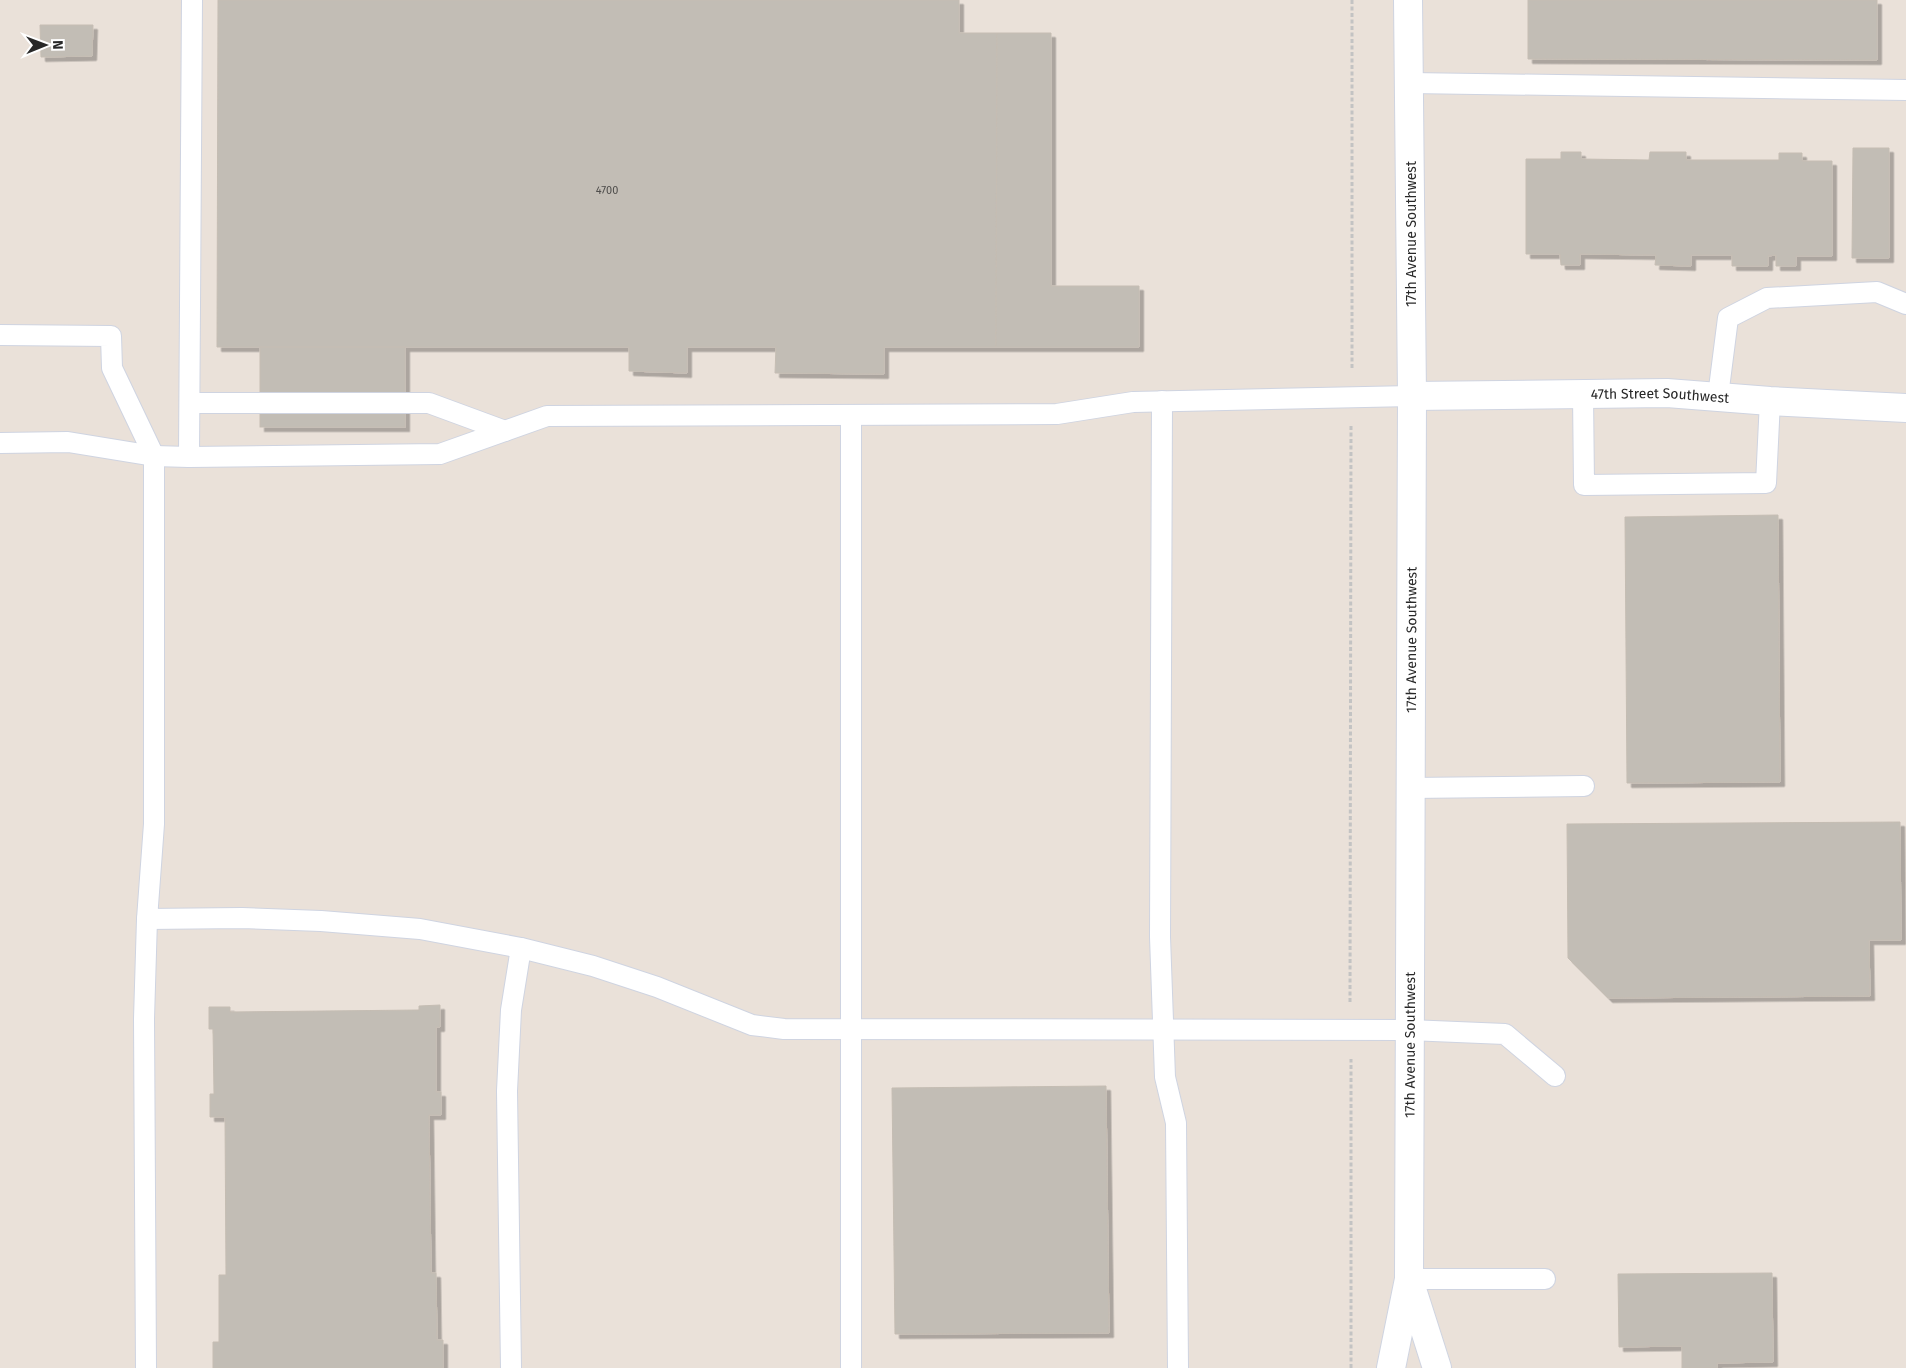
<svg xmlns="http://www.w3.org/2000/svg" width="1906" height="1368" viewBox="0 0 1906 1368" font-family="'Fira Sans',sans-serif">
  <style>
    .building { fill: #c2bdb5; stroke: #c5bdb3; filter: url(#shadow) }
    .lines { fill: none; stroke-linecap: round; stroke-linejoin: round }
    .service-casing { stroke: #cfd4e1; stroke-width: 22 }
    .minor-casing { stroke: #cfd4e1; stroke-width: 30 }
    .tertiary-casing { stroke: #cfd4e1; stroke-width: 30 }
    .path { stroke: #c3c3c3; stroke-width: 3; stroke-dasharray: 4 2.5; stroke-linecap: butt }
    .service { stroke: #fff; stroke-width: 20 }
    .minor { stroke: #fff; stroke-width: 28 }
    .tertiary { stroke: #fff; stroke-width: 28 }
    .labels { text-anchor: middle; stroke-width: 4; stroke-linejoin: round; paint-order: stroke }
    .number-label { font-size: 11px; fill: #4e4d4b }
    .street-label { font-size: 14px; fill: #282828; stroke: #fff }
  </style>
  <defs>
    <filter id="shadow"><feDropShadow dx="4.5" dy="4.5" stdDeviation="0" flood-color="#0004"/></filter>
  </defs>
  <rect width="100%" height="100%" fill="#eae1d9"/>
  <g class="building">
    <polygon points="218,0 959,0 959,33 997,33 996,347 884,347 884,374 775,373 776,347 687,347 687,373 629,371 629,347 217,347"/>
    <polygon points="1528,0 1877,0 1877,60 1528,59"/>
    <polygon points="40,25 93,25 92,56 41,57"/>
    <polygon points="997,33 1051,33 1051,286 1139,286 1139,347 996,347"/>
    <polygon points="1853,148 1889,148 1889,258 1852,258"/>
    <polygon points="1561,152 1581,152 1581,159 1649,160 1650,152 1686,152 1686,160 1779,160 1779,153 1802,153 1802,161 1832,161 1832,256 1796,256 1796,266 1776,266 1776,255 1768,256 1768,266 1732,266 1732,255 1691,255 1691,266 1655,265 1656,255 1580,254 1580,265 1561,265 1560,254 1526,254 1526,159 1561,159"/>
    <rect x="260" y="347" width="145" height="80"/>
    <polygon points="1778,515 1780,782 1627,783 1625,517"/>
    <polygon points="1900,822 1901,940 1869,940 1870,996 1608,998 1568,958 1567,824"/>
    <polygon points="440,1005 440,1027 436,1027 436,1092 441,1092 441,1115 429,1115 431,1273 436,1273 437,1340 443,1340 443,1368 213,1368 213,1342 219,1342 219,1275 226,1275 225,1117 210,1117 210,1094 214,1094 213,1029 209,1029 209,1007 230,1007 230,1012 419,1010 419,1006"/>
    <polygon points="1106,1086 1109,1333 895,1334 892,1088"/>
    <polygon points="1772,1273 1773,1362 1717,1363 1717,1368 1682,1368 1682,1346 1619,1347 1618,1274"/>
  </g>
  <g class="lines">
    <defs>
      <g id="service">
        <polyline points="1410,83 1906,90"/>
        <polyline points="0,335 111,336 112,368 154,456 154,824 147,919 242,918 321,921 420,929 521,948 593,966 657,987 752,1025 784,1029 1409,1030 1505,1034 1555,1076"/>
        <polyline points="1583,394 1584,485 1766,483 1770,401"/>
        <polyline points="1718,396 1728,318 1767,298 1877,292 1906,304"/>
        <polyline points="1162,401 1160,937 1165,1077 1176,1123 1178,1368"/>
        <polyline points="190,403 429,403 505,431"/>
        <polyline points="0,443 68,442 154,456 189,457 440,454 547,416 1057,414 1133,402 1412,396"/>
        <polyline points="189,457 192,0"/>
        <polyline points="1410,788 1584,786"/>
        <polyline points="1409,1279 1545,1279"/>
        <polyline points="146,1368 144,1019 147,919"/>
        <polyline points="511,1368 507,1091 511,1010 521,948"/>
        <polyline points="851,1368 851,415"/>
      </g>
      <g id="minor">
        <path id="s1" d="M1412 396 1667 393 1770 401 1906 408"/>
      </g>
      <g id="tertiary">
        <polyline points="1409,1280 1437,1368"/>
        <path id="s2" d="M1391 1368 1409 1279 1412 396 1408 0"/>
      </g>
    </defs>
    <use href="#service" class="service-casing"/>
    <use href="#minor" class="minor-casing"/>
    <use href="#tertiary" class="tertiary-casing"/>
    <g class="path">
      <polyline points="1352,0 1352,370"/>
      <polyline points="1350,1002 1351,426"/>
      <polyline points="1351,1368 1351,1059"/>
    </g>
    <use href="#service" class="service"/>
    <use href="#minor" class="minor"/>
    <use href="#tertiary" class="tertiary"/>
  </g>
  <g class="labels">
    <g class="number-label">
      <text x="607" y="194">4700</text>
    </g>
    <g class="street-label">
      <text transform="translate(1411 234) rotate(-90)" y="5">17th Avenue Southwest</text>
      <text dy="5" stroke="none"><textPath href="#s1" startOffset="248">47th Street Southwest</textPath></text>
      <text dy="5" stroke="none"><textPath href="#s2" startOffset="730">17th Avenue Southwest</textPath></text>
      <text dy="5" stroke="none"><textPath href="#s2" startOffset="325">17th Avenue Southwest</textPath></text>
    </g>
  </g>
  <g transform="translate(45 45) rotate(89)" stroke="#ffffff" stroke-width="4" paint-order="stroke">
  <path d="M0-4L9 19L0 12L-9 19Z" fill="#282828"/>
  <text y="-8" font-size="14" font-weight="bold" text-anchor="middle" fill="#282828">N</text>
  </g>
</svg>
